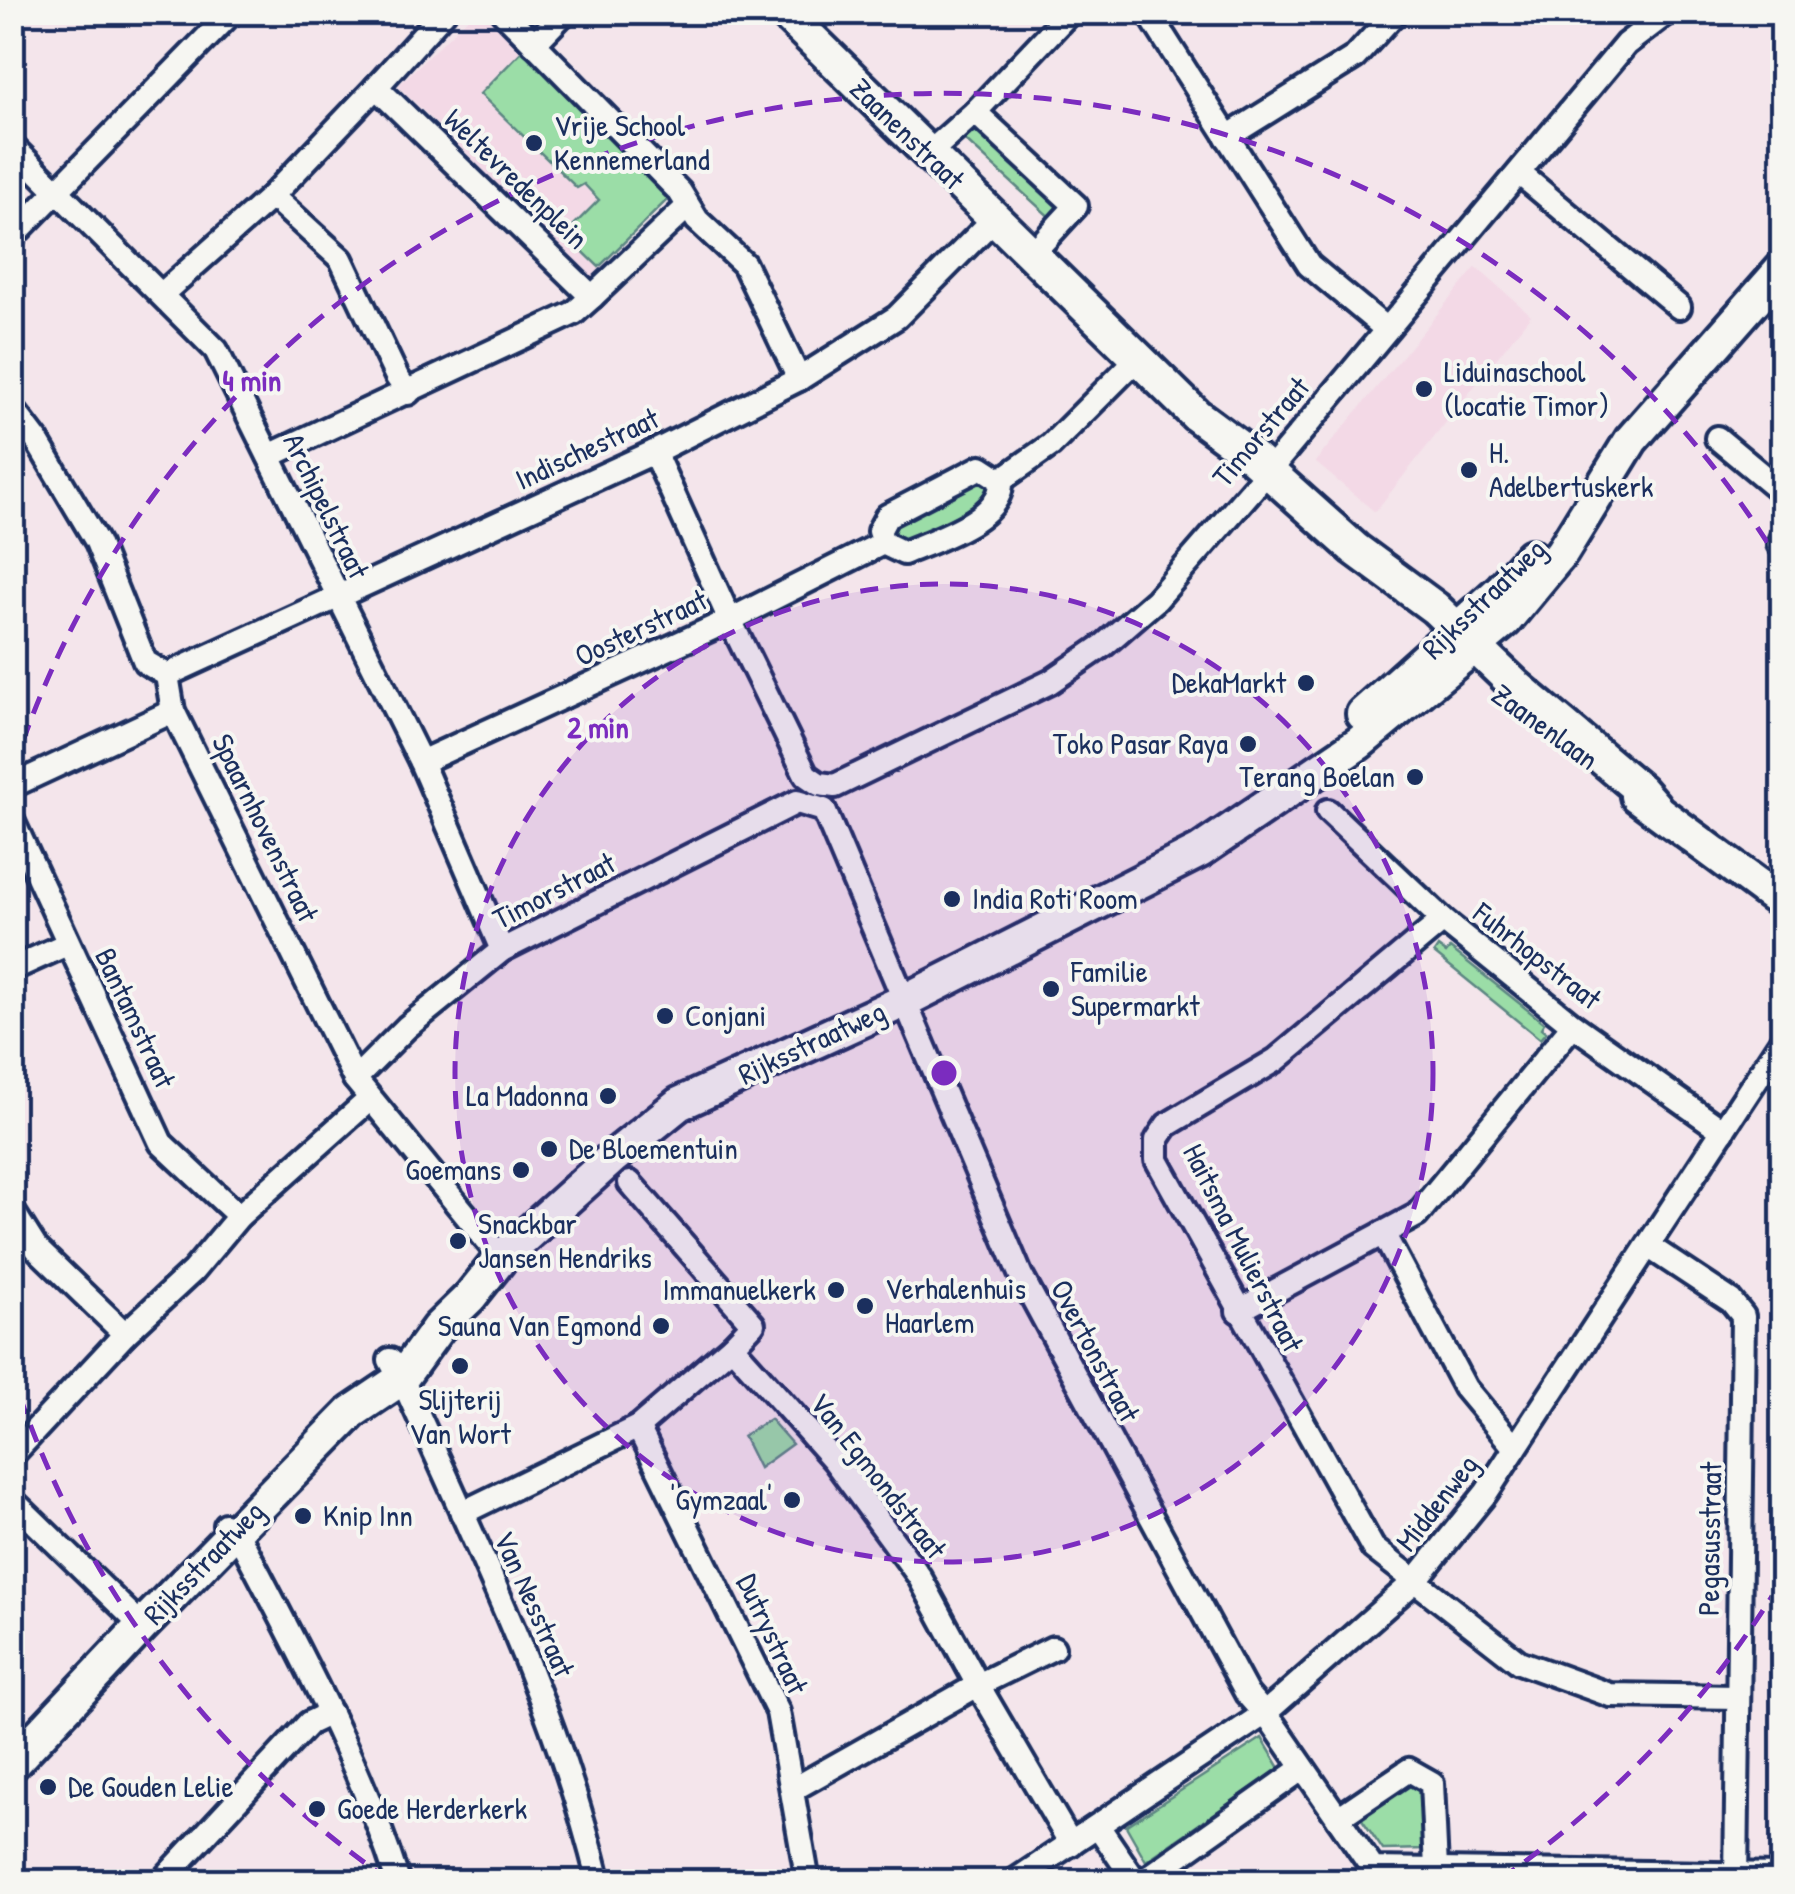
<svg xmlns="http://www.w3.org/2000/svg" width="1795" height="1894" viewBox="0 0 1795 1894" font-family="'Patrick Hand',sans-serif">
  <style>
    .built { fill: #f3d9e6 }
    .green { fill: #9bdda7; stroke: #5b8682; stroke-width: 2.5 }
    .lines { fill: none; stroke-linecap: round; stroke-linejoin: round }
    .street-casing { stroke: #1b2f5e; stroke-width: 30 }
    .secondary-casing { stroke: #1b2f5e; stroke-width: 40 }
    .street { stroke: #f6f6f2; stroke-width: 22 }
    .secondary { stroke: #f6f6f2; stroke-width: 32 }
    .ring { fill: none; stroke: #7b2cbf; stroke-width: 5; stroke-dasharray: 18 12 }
    .poi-dot { fill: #1b2f5e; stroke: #f6f6f2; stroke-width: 4 }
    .labels { text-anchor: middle; stroke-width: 8; stroke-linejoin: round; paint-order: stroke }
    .poi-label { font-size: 30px; fill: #1b2f5e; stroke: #f6f6f2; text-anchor: start }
    .street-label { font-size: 30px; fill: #1b2f5e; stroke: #f6f6f2 }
    .centre { fill: #7b2cbf; stroke: #f6f6f2; stroke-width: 5 }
    .ring-label { font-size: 30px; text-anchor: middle; font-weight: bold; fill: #7b2cbf; stroke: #f6f6f2; stroke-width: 8; stroke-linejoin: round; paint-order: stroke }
  </style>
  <rect width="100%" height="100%" fill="#f4e5eb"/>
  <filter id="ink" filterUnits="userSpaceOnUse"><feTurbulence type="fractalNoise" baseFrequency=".01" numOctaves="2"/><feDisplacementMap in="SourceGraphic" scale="20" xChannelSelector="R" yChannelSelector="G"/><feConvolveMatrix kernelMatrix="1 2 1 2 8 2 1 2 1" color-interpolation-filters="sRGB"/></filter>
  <g filter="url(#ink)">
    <g class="built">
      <polygon points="473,13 486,13 668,199 592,277 398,86"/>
      <polygon points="1476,267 1531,315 1375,512 1315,462"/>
    </g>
    <g class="green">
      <polygon points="523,50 668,199 599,267 565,234 599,200 584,184 577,188 480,94"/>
      <polygon points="975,127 1065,211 1054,221 965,140"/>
      <polygon points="979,482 986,484 990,492 986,500 907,541 897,539 894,531 898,522"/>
      <polygon points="1438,947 1446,953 1450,948 1544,1023 1541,1028 1546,1032 1540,1039 1434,953"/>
      <polygon points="770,1419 792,1444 759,1468 743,1436"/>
      <polygon points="1262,1738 1280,1768 1146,1861 1126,1826"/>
      <polygon points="1410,1782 1423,1789 1425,1849 1383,1850 1359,1815"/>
    </g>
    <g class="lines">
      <defs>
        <g id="street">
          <polyline points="444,12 376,87 592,297 687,207"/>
          <polyline points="503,12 680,192 697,220 744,264 799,379"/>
          <polyline points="1148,12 1309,265 1386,329"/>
          <polyline points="534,44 565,12"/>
          <polyline points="975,112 1076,206 1031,255"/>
          <polyline points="1227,137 1355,57 1396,12"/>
          <polyline points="12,146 216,350 421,762 502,950"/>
          <polyline points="928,154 975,112 1070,12"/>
          <polyline points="1519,173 1679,307"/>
          <polyline points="272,196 341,259 397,377 408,393"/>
          <polyline points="12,237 232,12"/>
          <polyline points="162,294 272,196 376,87"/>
          <polyline points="12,408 37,441 97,542 145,662 167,675 173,711 355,1079 501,1258"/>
          <polyline points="1717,438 1782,492"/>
          <polyline points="654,452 730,620 806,775 819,784 835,786 1050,682 1104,645 1156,600 1277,461 1626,44 1668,12"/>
          <polyline points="269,456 574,313 592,297"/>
          <polyline points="1001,480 1051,445 1137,359"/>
          <polyline points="1782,537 1779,544 1782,546"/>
          <polyline points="883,543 879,531 887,516 981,467 1001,480"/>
          <path d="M883 543 904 553C934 540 1004 519 1001 480"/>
          <polyline points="167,675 654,452 799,379 897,317 994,219"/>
          <polyline points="421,762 730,620 883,543"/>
          <polyline points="12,786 173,711"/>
          <polyline points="1328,811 1443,920 1573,1025 1723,1131"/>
          <polyline points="12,820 161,1143 239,1216"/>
          <polyline points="1443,920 1276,1060 1167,1125 1157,1140 1157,1160 1373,1548 1519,1662 1610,1695 1738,1697"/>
          <polyline points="12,969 67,944"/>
          <polyline points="355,1079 407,1027 502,950 797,802 824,810 1021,1276 1247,1694 1274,1725 1373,1869 1782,1875"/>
          <polyline points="630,1183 753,1324 732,1346 834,1460 919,1576 978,1685 1071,1844"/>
          <polyline points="12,1210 36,1248 125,1334"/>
          <polyline points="1383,1233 1465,1388 1515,1448"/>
          <polyline points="1648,1246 1731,1301 1743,1316 1736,1882"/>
          <polyline points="1238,1311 1417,1215 1573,1025"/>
          <path d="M390 1360 407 1390C479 1551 557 1709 599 1882"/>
          <polyline points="638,1427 778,1712 808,1882"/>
          <polyline points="12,1451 14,1453 125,1334 193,1271 239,1216 370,1099"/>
          <polyline points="12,1500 142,1626"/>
          <polyline points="462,1513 638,1427 732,1346"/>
          <path d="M225 1525 240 1538C298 1650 360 1761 398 1882"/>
          <polyline points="792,1790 978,1685 1053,1648"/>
          <polyline points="1338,1818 1409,1770 1432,1783 1436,1869"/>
          <polyline points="1098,1826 1136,1882"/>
          <polyline points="161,1882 309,1723 330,1713"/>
          <polyline points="1013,1882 1264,1714 1415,1581 1486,1493 1782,1040"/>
          <polyline points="1142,1882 1303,1768"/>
        </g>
        <g id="secondary">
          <polyline points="784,12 1196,415 1250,455 1355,549 1435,608 1515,685 1640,790 1654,806"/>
          <polyline points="1363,714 1501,590 1531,556"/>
          <polyline points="1637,796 1782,903"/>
          <polyline points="12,1764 142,1626 352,1412 401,1379 438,1328 470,1297 501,1258 612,1158 679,1104 906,1000 1200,851 1359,743 1505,621 1562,552 1631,440 1782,269"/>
        </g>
      </defs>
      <use href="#street" class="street-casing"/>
      <use href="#secondary" class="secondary-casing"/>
      <use href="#street" class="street"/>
      <use href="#secondary" class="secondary"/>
    </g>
  </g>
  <circle cx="944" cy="1073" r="489" fill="#7b2cbf" fill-opacity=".12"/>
  <g class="ring">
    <circle cx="944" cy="1073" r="489"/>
    <path d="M1779 1585A979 979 0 0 1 1499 1880M389 1880A979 979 0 0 1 13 1376M13 770A979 979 0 0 1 1779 561"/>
  </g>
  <g class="poi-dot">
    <circle cx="534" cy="143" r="10"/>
    <circle cx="1424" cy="389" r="10"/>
    <circle cx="1469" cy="470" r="10"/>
    <circle cx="1306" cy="683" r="10"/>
    <circle cx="1248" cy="744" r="10"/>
    <circle cx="1415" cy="777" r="10"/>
    <circle cx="952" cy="899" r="10"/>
    <circle cx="1051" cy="989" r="10"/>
    <circle cx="665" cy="1016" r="10"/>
    <circle cx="608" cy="1096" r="10"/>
    <circle cx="549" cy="1149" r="10"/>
    <circle cx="521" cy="1170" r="10"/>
    <circle cx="458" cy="1241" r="10"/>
    <circle cx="836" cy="1290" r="10"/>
    <circle cx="865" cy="1306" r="10"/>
    <circle cx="661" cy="1326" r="10"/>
    <circle cx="460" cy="1366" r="10"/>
    <circle cx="792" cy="1500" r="10"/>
    <circle cx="303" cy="1516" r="10"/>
    <circle cx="48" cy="1787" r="10"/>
    <circle cx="317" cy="1809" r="10"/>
  </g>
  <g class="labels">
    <g class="poi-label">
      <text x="554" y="136">Vrije School<tspan x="554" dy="34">Kennemerland</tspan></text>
      <text x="1444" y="382">Liduinaschool<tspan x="1444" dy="34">(locatie Timor)</tspan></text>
      <text x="1489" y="463">H.<tspan x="1489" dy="34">Adelbertuskerk</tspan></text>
      <text x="1286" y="693" text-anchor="end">DekaMarkt</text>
      <text x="1228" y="754" text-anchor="end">Toko Pasar Raya</text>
      <text x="1395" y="787" text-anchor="end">Terang Boelan</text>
      <text x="972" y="909">India Roti Room</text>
      <text x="1071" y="982">Familie<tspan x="1071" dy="34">Supermarkt</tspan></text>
      <text x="685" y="1026">Conjani</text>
      <text x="588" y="1106" text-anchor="end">La Madonna</text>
      <text x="569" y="1159">De Bloementuin</text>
      <text x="501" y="1180" text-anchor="end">Goemans</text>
      <text x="478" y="1234">Snackbar<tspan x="478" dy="34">Jansen Hendriks</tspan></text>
      <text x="885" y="1299">Verhalenhuis<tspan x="885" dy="34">Haarlem</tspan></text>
      <text x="816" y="1300" text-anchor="end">Immanuelkerk</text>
      <text x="641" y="1336" text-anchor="end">Sauna Van Egmond</text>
      <text x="460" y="1410" text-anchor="middle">Slijterij<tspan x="460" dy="34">Van Wort</tspan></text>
      <text x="772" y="1510" text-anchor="end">'Gymzaal'</text>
      <text x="323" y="1526">Knip Inn</text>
      <text x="68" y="1797">De Gouden Lelie</text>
      <text x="337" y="1819">Goede Herderkerk</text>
    </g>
    <g class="street-label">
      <text transform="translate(907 134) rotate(44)" y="10">Zaanenstraat</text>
      <text transform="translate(516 179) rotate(44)" y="10">Weltevredenplein</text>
      <text transform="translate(1261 432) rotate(-50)" y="10">Timorstraat</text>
      <text transform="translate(587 449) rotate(-25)" y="10">Indischestraat</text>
      <text transform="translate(326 506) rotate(64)" y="10">Archipelstraat</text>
      <text transform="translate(1484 599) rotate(-44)" y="10">Rijksstraatweg</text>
      <text transform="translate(641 628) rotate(-25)" y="10">Oosterstraat</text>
      <text transform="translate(1545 727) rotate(36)" y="10">Zaanenlaan</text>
      <text transform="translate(265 828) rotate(64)" y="10">Spaarnhovenstraat</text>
      <text transform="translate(554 891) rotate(-27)" y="10">Timorstraat</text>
      <text transform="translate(1537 956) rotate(38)" y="10">Fuhrhopstraat</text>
      <text transform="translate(135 1018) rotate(65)" y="10">Bantamstraat</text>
      <text transform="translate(812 1043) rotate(-25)" y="10">Rijksstraatweg</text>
      <text transform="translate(1243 1248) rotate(63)" y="10">Haitsma Mulierstraat</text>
      <text transform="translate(1095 1351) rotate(62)" y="10">Overtonstraat</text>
      <text transform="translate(878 1476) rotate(52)" y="10">Van Egmondstraat</text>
      <text transform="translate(1437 1503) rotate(-52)" y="10">Middenweg</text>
      <text transform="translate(1710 1539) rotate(-89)" y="10">Pegasusstraat</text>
      <text transform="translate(204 1563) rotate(-46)" y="10">Rijksstraatweg</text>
      <text transform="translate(534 1604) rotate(66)" y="10">Van Nesstraat</text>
      <text transform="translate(772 1634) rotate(65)" y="10">Dutrystraat</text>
    </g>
  </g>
  <circle cx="944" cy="1073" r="15" class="centre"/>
  <g class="ring-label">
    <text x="252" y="391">4 min</text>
    <text x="598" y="738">2 min</text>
  </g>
  <rect width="1795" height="1894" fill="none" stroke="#f6f6f2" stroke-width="50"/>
  <rect x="25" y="25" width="1745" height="1844" fill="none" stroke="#1b2f5e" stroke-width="4" filter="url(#ink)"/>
</svg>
